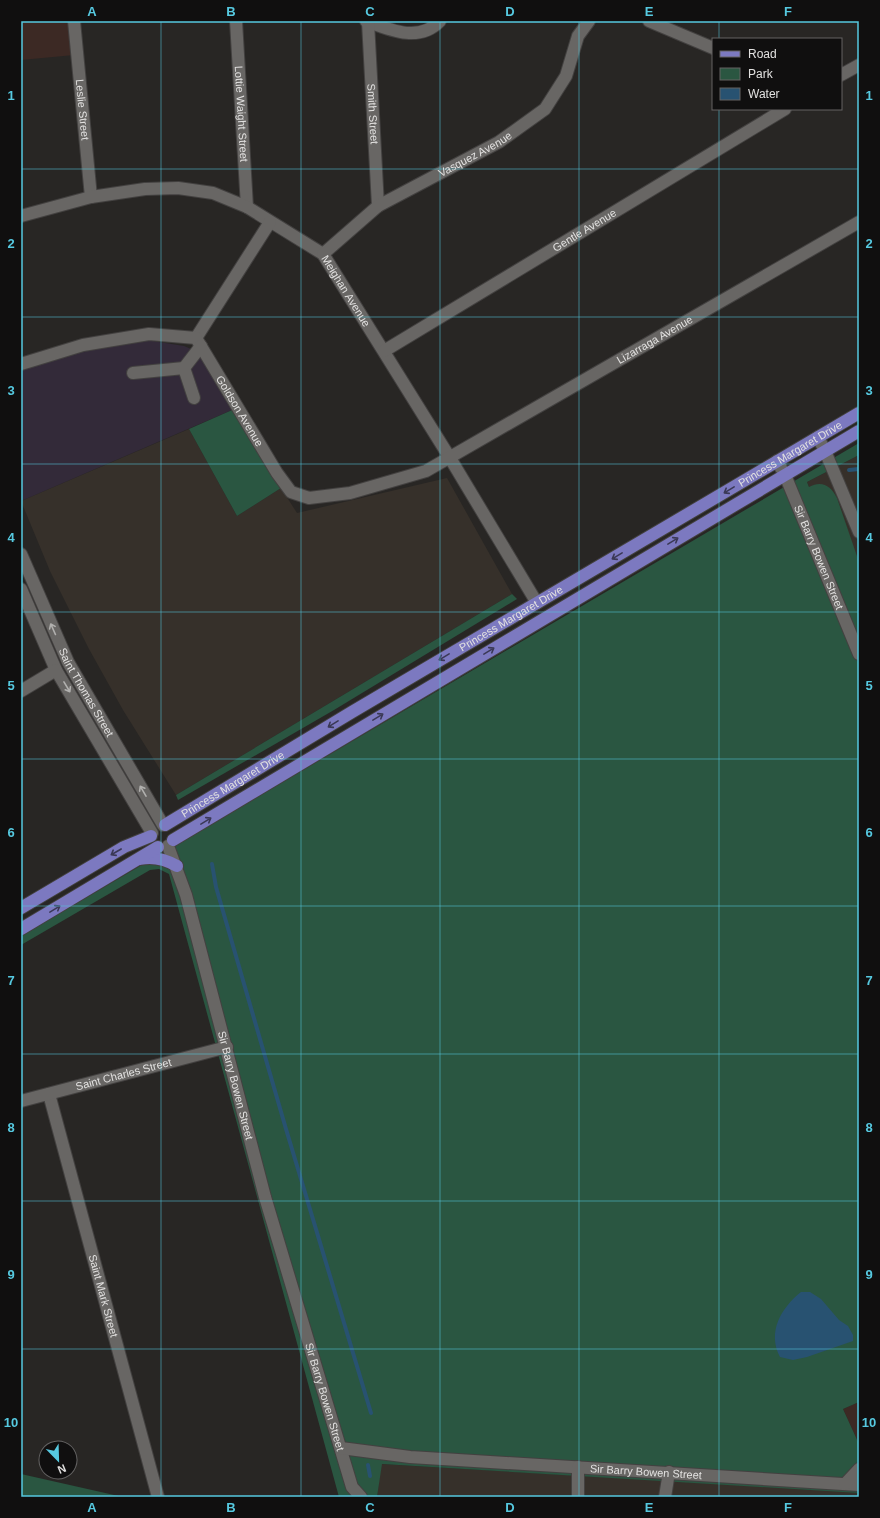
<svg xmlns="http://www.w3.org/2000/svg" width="880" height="1518" viewBox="0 0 880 1518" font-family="Helvetica,sans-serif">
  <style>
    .commercial { fill: #3c2924 }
    .built { fill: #36302a }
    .medical { fill: #332a39 }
    .green { fill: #2a5641 }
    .water { fill: #285271 }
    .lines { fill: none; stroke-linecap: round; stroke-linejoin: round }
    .stream { stroke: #285271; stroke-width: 4 }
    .minor-casing { stroke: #434140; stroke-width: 14 }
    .major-casing { stroke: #434140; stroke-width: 14 }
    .minor { stroke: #686664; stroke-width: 12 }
    .major { stroke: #7c79c0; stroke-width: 12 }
    .oneway { stroke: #3b3956 }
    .oneway2 { stroke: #b1b0ae }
    .grid { fill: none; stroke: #56c9e0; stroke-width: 1; stroke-opacity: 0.55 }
    .labels { text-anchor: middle; stroke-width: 4; stroke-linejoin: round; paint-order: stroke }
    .street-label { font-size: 11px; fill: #e2e1e0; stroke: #100f0f }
    .neatline { fill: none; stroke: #56c9e0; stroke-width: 1.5 }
    .grid-label { font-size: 13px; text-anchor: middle; font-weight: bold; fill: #56c9e0 }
  </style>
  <rect width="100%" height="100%" fill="#282624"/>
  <g class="commercial">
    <polygon points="21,21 69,21 74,55 21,60"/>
    <polygon points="859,1402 859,1444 843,1409"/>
  </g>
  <g class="built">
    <polygon points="189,429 237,516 281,488 297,513 447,478 512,594 176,795 123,710 89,649 50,571 21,501"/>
    <polygon points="859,455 859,606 807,482"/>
    <polygon points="381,1464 843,1491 859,1493 859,1497 377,1497"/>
  </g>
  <polygon class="medical" points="127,341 153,341 184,346 203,354 239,407 21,501 21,368 89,347"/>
  <g class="green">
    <polygon points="239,407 281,488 237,516 189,429"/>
    <path d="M859 443V455L807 482 809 487C822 480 831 486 837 498L859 562V1402L843 1409 859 1444V1493L382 1464 377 1497H339L169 874 159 869 150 870 21 945V936Z"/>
    <polygon points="512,594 517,599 334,710 178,800 176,795"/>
    <polygon points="21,1474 123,1497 21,1497"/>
  </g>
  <path class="water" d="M801 1292H810L821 1299 839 1320 848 1326 853 1335V1341L807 1357 793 1360 780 1357C767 1332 781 1308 801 1292Z"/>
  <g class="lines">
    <g class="stream">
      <polyline points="849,470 859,469"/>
      <polyline points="212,864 216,887 286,1129 371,1413"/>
      <polyline points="368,1465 370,1476"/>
    </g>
    <defs>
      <g id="minor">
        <path id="s1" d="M74 21 91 197"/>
        <path id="s2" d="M236 21 247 207"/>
        <path d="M366 21C390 30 419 43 440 21"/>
        <polyline points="649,21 713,48"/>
        <path id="s3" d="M368 22 378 206"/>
        <polyline points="841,75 859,65"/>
        <path id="s4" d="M21 216 91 197 145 189 178 188 213 193 247 207 323 254 450 458 537 603"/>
        <path id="s5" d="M323 254 378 206 499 142 545 109 566 76 578 36 589 21"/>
        <polyline points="196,338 270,222"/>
        <path id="s6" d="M384 351 785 109"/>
        <path id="s7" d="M21 364 83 345 149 334 196 338 277 473 291 492 309 498 350 493 426 471 859 222"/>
        <polyline points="133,373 184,368"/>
        <polyline points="194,398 184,368 201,346"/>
        <polyline points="818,437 825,451 859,532"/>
        <path id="s8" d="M777 461 785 475 859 654"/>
        <path id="s9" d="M21 554 68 662 163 825"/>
        <polyline points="21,589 56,670 152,833"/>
        <polyline points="21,691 56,670"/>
        <path id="s10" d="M168 846 186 895 265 1197 352 1487 361 1497"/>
        <path id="s11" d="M49 1094 158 1497"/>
        <path id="s12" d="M21 1101 227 1047"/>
        <path id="s13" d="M341 1448 410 1457 859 1485"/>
        <polyline points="845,1484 859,1469"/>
        <polyline points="578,1497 578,1467"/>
        <polyline points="665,1497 669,1472"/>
      </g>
      <g id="major">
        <path id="s14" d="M165 825 352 712 859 413"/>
        <polyline points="173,840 859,431"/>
        <path d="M140 859C154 856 165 859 177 866"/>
        <polyline points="21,908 124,847 151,836"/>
        <polyline points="21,929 158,847"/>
      </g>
    </defs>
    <use href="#minor" class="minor-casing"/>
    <use href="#major" class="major-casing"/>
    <use href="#minor" class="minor"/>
    <use href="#major" class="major"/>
  </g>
  <defs><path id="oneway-shaft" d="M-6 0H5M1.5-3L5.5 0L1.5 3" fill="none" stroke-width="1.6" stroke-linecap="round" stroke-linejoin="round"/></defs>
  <g class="oneway">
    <use href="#oneway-shaft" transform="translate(729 490) rotate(149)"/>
    <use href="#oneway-shaft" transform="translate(673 541) rotate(-31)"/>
    <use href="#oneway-shaft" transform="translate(617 556) rotate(149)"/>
    <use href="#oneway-shaft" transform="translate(489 651) rotate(-31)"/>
    <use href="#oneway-shaft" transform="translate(444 657) rotate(149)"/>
    <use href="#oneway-shaft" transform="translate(378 717) rotate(-31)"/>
    <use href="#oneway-shaft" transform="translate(333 724) rotate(148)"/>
    <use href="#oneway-shaft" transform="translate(206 821) rotate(-31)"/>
    <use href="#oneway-shaft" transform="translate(116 852) rotate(150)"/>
    <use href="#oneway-shaft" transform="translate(55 909) rotate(-31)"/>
  </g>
  <g class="oneway2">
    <use href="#oneway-shaft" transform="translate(53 629) rotate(-114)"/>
    <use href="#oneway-shaft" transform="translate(67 687) rotate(59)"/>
    <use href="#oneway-shaft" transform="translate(143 791) rotate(-120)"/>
  </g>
  <path class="grid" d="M161 21V1497M301 21V1497M440 21V1497M579 21V1497M719 21V39M719 109V1497M21 169H859M21 317H859M21 464H859M21 612H859M21 759H859M21 906H859M21 1054H859M21 1201H859M21 1349H859"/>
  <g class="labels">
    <g class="street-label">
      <text dy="4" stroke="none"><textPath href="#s1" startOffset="89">Leslie Street</textPath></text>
      <text dy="4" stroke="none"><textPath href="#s2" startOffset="93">Lottie Waight Street</textPath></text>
      <text dy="4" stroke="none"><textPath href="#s3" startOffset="92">Smith Street</textPath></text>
      <text dy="4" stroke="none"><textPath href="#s5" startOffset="183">Vasquez Avenue</textPath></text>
      <text dy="4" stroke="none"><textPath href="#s6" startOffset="234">Gentle Avenue</textPath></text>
      <text dy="4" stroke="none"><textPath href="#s4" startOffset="365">Meighan Avenue</textPath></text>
      <text dy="4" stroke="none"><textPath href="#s7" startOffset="763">Lizarraga Avenue</textPath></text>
      <text dy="4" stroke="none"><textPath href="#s7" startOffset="264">Goldson Avenue</textPath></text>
      <text dy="4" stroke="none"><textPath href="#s14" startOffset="727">Princess Margaret Drive</textPath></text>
      <text dy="4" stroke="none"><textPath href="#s8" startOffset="105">Sir Barry Bowen Street</textPath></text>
      <text dy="4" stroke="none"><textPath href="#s14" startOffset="403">Princess Margaret Drive</textPath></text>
      <text dy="4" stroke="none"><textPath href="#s9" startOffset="153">Saint Thomas Street</textPath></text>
      <text dy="4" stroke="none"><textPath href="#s14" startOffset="79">Princess Margaret Drive</textPath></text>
      <text dy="4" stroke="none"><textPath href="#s12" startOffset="106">Saint Charles Street</textPath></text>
      <text dy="4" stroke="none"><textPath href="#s10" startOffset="249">Sir Barry Bowen Street</textPath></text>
      <text dy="4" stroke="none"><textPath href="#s11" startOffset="209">Saint Mark Street</textPath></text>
      <text dy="4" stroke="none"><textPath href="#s10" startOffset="573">Sir Barry Bowen Street</textPath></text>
      <text dy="4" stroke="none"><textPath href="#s13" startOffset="306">Sir Barry Bowen Street</textPath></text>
    </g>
  </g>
  <rect width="880" height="1518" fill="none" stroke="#100f0f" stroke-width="44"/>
  <rect x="712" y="38" width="130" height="72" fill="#100f0f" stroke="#646363"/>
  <rect x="720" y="51" width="20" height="6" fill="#7c79c0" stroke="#646363"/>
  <text x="748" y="58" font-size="12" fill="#e2e1e0">Road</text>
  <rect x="720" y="68" width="20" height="12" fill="#2a5641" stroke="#646363"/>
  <text x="748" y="78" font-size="12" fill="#e2e1e0">Park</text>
  <rect x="720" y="88" width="20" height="12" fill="#285271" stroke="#646363"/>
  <text x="748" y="98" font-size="12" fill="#e2e1e0">Water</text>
  <g transform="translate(58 1460) rotate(157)"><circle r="19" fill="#100f0f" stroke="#646363"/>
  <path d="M0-3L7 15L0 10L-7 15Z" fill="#56c9e0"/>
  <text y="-6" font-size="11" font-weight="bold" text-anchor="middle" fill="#e2e1e0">N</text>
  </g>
  <rect x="22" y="22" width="836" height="1474" class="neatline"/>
  <g class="grid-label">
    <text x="92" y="16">A</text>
    <text x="231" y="16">B</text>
    <text x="370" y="16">C</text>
    <text x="510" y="16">D</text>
    <text x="649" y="16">E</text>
    <text x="788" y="16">F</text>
    <text x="11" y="100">1</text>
    <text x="869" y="100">1</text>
    <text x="11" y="248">2</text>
    <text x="869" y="248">2</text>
    <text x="11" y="395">3</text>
    <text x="869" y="395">3</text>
    <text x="11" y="542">4</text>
    <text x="869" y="542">4</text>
    <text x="11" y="690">5</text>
    <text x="869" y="690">5</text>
    <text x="11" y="837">6</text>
    <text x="869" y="837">6</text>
    <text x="11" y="985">7</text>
    <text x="869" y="985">7</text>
    <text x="11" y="1132">8</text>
    <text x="869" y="1132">8</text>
    <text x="11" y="1279">9</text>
    <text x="869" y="1279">9</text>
    <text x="11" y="1427">10</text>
    <text x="869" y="1427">10</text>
    <text x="92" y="1512">A</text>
    <text x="231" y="1512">B</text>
    <text x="370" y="1512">C</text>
    <text x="510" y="1512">D</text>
    <text x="649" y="1512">E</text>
    <text x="788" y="1512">F</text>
  </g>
</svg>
